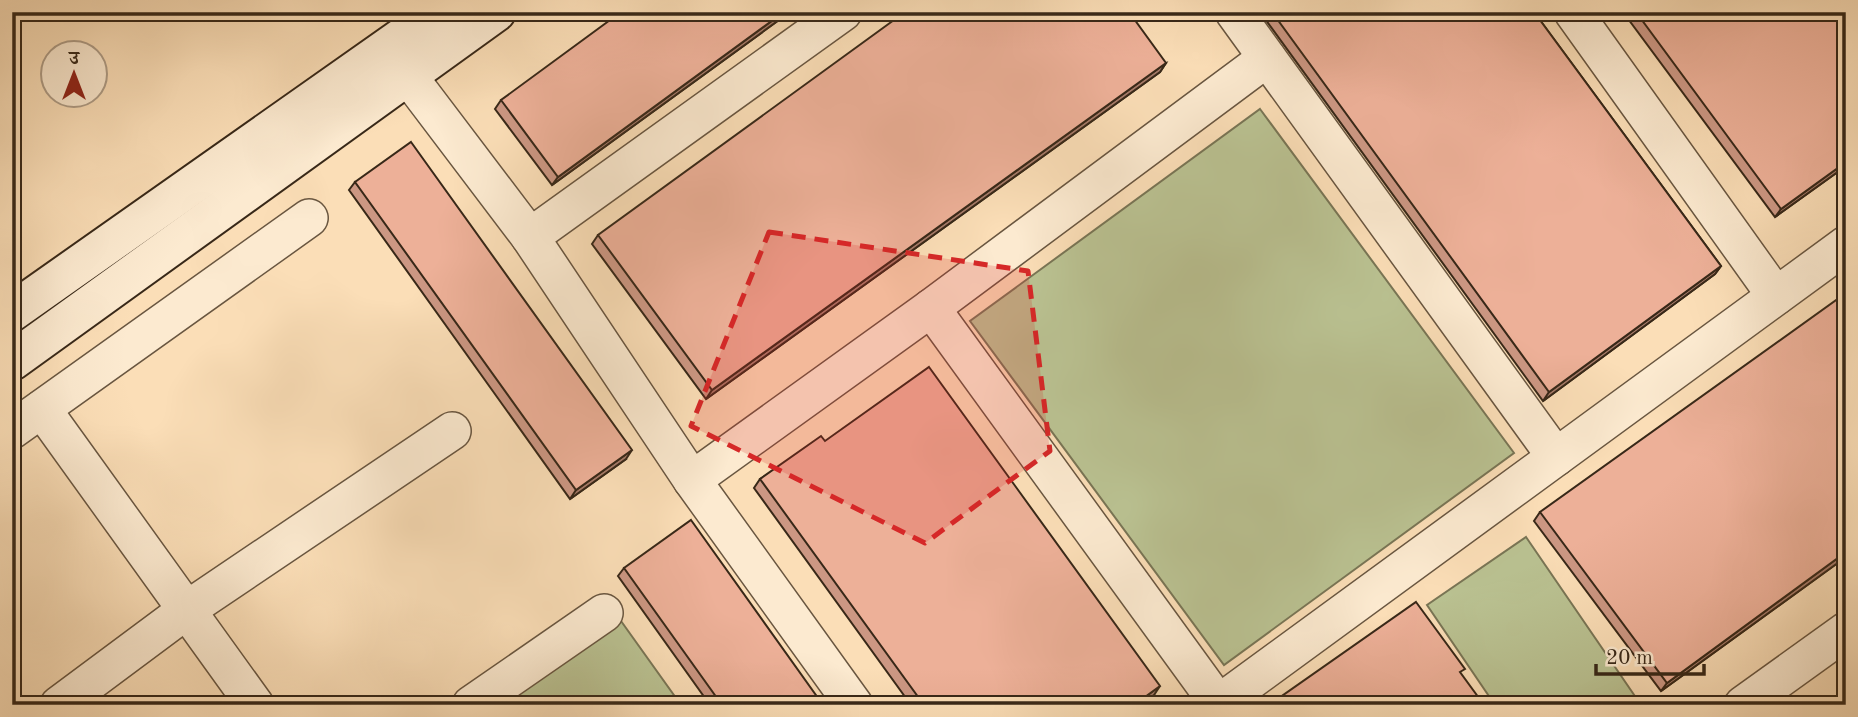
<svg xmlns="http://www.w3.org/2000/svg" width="1858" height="717" viewBox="0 0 1858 717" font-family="'Old Standard TT','Noto Serif Devanagari',serif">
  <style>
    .park { fill: #bac292; stroke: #797555; stroke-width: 2 }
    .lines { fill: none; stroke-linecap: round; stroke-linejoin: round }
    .minor-casing { stroke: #695640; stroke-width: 40 }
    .secondary-casing { stroke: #382818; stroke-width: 42 }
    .minor { stroke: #fcead0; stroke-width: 37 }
    .secondary { stroke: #fcead0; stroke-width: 38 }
    .wall { fill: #cc9783; stroke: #382818; stroke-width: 2 }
    .shaded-wall { fill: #a67b6a; stroke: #382818; stroke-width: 2 }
    .building { fill: #edb098; stroke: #382818; stroke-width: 2 }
    .marked { fill: #d62828; fill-opacity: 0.2; stroke: #d62828; stroke-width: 5; stroke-dasharray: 14 9; stroke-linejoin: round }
  </style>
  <rect width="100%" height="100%" fill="#fbdeb7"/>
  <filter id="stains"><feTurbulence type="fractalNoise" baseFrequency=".00286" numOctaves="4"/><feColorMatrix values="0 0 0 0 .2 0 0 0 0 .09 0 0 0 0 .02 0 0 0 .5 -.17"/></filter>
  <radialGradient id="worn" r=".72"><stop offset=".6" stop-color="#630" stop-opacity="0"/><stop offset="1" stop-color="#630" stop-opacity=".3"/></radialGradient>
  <g class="park">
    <polygon points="1260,109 1514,453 1224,665 970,321"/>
    <polygon points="1526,537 1641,705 1495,705 1427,605"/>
    <polygon points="621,621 681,705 504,705"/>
  </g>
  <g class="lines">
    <defs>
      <g id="minor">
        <polyline points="1234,12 1556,457"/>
        <polyline points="1573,12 1776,296"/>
        <polyline points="408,76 530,237 692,480 854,705"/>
        <polyline points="530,237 843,12"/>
        <polyline points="931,308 1218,703"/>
        <polyline points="42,409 255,705"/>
        <polyline points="12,430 309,218"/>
        <polyline points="692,480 931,308 1267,58"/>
        <polyline points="59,705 188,609 452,431"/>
        <polyline points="471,705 604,613"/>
        <polyline points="1217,705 1846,245"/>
        <polyline points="1743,705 1846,631"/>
      </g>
      <g id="secondary">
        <polyline points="12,312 438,12"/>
        <polyline points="12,361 496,12"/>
      </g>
    </defs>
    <use href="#minor" class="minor-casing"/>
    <use href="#secondary" class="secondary-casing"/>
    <use href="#minor" class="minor"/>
    <use href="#secondary" class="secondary"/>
  </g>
  <g class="wall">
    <polygon points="790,12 552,185 495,109 501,100"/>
    <polygon points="1260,12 1534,12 1721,266 1715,274 1543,401"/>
    <polygon points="1623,12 1846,12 1846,166 1775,217"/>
    <polygon points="1166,63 1160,72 706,399 592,244 598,235"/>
    <polygon points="355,182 626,459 570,499 349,190"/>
    <polygon points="825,441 1154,695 1140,705 911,705 754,488 760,479"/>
    <polygon points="1540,512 1846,557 1661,691 1534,521"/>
    <polygon points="624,568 823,705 710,705 618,576"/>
  </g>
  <g class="shaded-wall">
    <polygon points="784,12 790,12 552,185 558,177"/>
    <polygon points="1166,63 1160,72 706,399 712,390"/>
    <polygon points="1846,162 1846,166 1775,217 1781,209"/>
    <polygon points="1721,266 1715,274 1543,401 1549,392"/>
    <polygon points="632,450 626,459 570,499 576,490"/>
    <polygon points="1846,552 1846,557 1661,691 1667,683"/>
    <polygon points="1160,686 1154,695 1140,705 1134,705"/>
  </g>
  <g class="building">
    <polygon points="621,12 784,12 558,177 501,100"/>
    <polygon points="905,12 1129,12 1166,63 712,390 598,235"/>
    <polygon points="1272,12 1534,12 1721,266 1549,392"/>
    <polygon points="1636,12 1846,12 1846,162 1781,209"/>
    <polygon points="411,142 632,450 576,490 355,182"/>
    <polygon points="1846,293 1846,552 1667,683 1540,512"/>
    <polygon points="929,367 1160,686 1134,705 924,705 760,479 821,436 825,441"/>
    <polygon points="691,520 823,705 722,705 624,568"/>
    <polygon points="1416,602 1465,669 1460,672 1484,705 1269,705"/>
  </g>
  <path class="marked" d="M769 232 1028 271 1050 451 925 543 691 426Z"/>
  <rect width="1858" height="717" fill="none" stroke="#fbdeb7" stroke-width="42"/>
  <rect x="14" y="14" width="1830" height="689" fill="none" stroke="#382818" stroke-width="3.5"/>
  <rect x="21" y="21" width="1816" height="675" fill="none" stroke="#382818" stroke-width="2"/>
  <g transform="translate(74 74)"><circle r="33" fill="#fcead0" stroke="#ae9c86" stroke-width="2"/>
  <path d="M0-5L12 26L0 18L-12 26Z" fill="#8f2418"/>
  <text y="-10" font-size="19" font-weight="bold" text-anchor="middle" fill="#382818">उ</text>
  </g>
  <path d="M1596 664v10h108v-10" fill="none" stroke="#382818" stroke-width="3.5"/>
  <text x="1606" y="664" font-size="21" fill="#382818" stroke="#fcead0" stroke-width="5" paint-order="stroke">20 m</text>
  <rect width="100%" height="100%" filter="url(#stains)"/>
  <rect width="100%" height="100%" fill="url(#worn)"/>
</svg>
